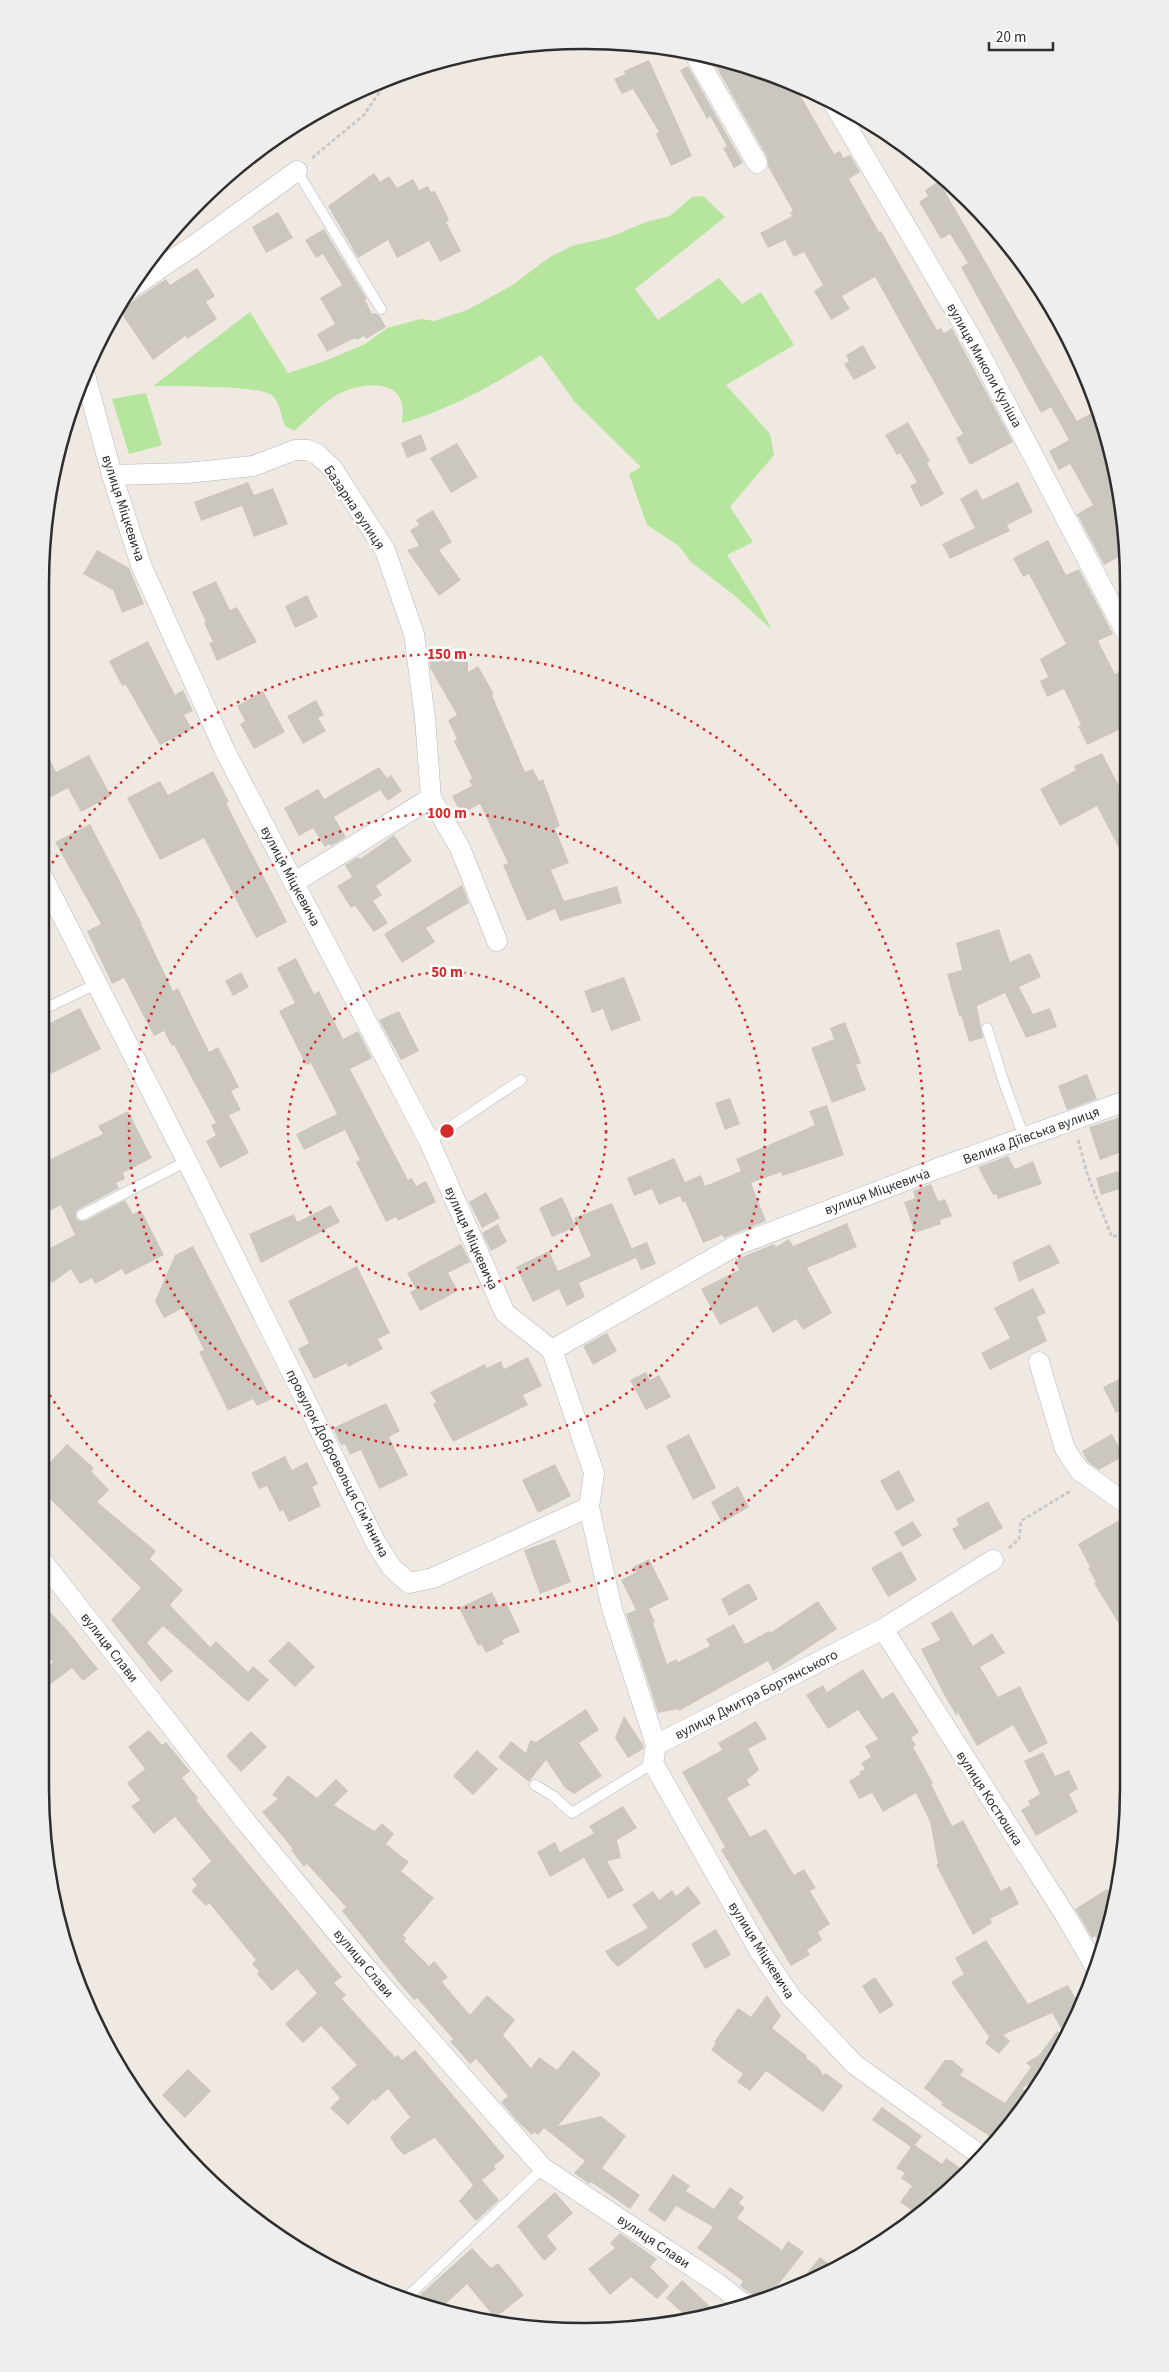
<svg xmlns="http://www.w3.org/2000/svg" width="1169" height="2372" viewBox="0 0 1169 2372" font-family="'Source Sans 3',sans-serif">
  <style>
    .green { fill: #b6e59e }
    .building { fill: #cbc7bf }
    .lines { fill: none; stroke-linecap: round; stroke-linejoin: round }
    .service-casing { stroke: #b4b7c1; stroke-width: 11 }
    .minor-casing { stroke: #b4b7c1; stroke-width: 21 }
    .path { stroke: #c9c9c9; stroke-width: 3; stroke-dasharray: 4 2.5; stroke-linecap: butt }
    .service { stroke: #fff; stroke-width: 10 }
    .minor { stroke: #fff; stroke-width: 20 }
    .ring { fill: none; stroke: #d62828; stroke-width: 2.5; stroke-dasharray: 2.5 5 }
    .labels { text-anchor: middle; stroke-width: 5; stroke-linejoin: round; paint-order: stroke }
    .street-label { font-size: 14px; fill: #2e2e2e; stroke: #fff }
    .rim { fill: none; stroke: #2e2e2e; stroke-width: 2.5 }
    .centre { fill: #d62828; stroke: #fff; stroke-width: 2.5 }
    .ring-label { font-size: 15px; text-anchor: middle; font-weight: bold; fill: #d62828; stroke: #fff; stroke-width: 5; stroke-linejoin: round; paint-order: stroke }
  </style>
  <rect width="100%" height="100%" fill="#efe9e1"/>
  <g class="green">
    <path d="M703 196 725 217 635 289 658 320 719 278 742 304 761 292 794 345 726 385 770 434 774 455 730 507 753 542 727 555 758 604 772 630 734 595 691 562 679 546 647 525 629 474 641 467 574 401 541 355C498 382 452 409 402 423 402 417 404 410 402 404 396 375 349 385 332 398 319 407 307 420 294 431L285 426C282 418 279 403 274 397 262 384 174 387 153 386L250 312 288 373 325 361 365 344 387 328 421 319 434 321 467 310 511 286 550 257 572 246 610 237 646 222 670 216 692 197Z"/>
    <polygon points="146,393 162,445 129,454 112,399"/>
  </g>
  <g class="building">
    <polygon points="710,56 726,61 730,69 740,65 792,81 834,154 840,151 843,158 850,155 860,172 849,179 879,232 881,231 937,330 941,328 944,333 952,328 1013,442 970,465 956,438 963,434 875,277 842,296 850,309 831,320 814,291 823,285 804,252 794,257 785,240 768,248 760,233 792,216 790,212 793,211 768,166 767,157"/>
    <polygon points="649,60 692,156 671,166 656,134 659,132 633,89 622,94 614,79 625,74 624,71"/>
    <polygon points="688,66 743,163 734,168 723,148 727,146 710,116 707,119 680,70"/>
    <polygon points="374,173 380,182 389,176 397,188 413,179 419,190 428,186 431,192 435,191 449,220 446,222 461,251 440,262 429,241 397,258 388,240 358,258 328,206"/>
    <polygon points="939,181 1077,421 1097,410 1124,513 1124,554 1104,565 1077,514 1093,505 1070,464 1059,470 1049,451 1069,440 1051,407 1041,413 961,267 968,263 950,234 941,239 919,202 928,196 925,190"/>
    <polygon points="278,212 293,238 266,253 252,227"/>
    <polygon points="324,229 367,299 365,300 372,314 375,313 379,315 386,327 366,339 364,336 357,340 355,338 327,352 317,334 335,324 320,298 342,285 323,254 316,258 305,240"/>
    <polygon points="197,268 215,296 206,302 217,319 187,339 185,336 153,360 119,310 166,279 170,285"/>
    <polygon points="863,345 876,368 854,380 844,364 849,361 846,355"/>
    <polygon points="908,422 930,461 927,463 944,494 921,507 910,486 917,482 900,453 897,455 885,435"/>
    <polygon points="421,434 427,450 407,458 401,443"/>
    <polygon points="457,443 478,477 451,493 430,458"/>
    <polygon points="248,482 254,495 273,488 288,524 254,537 242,506 201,521 194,502"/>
    <polygon points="1018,482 1033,512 1007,525 1010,531 950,559 942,544 975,528 960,499 977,489 982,500"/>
    <polygon points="433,510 452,542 439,550 461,580 439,596 407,550 419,546 410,530 419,525 416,520"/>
    <polygon points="1048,540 1066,575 1079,569 1113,634 1098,641 1115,674 1125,669 1125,701 1119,704 1125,715 1125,727 1087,745 1078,726 1081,725 1064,689 1047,697 1040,681 1048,677 1040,659 1066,644 1029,574 1023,577 1013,558"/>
    <polygon points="97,550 129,568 144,604 122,613 113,590 83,574"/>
    <polygon points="216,581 230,610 237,607 257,642 217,661 209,643 213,642 204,623 206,622 192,592"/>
    <polygon points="307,595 318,617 295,628 285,606"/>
    <polygon points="148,641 175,695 183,690 193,711 184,715 192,729 160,745 126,685 122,686 109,661"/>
    <polygon points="468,651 468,672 478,666 494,694 492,695 525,772 533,769 539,781 543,779 560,826 555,828 569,863 551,870 564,901 617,886 622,903 560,921 555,909 527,921 503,865 508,863 480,804 461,814 452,796 472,786 469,780 472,778 454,741 457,739 448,720 457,715 430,668 430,652"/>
    <polygon points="263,691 285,732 254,749 240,724 245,721 237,706"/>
    <polygon points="316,700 324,715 318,718 326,731 303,744 287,716"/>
    <polygon points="40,738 56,772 89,755 111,796 81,812 68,788 40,803"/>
    <polygon points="1102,753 1125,798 1126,862 1097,806 1060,826 1040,789 1076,770 1074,766"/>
    <polygon points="379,767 387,778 391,775 402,791 388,801 380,790 334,817 346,837 331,846 330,844 325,847 313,828 299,836 284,808 318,789 324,799"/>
    <polygon points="213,771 229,802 226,803 287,922 256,938 204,838 160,860 127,798 160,781 168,795"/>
    <polygon points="90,824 142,924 141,924 173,991 178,988 209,1052 218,1047 239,1087 231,1091 241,1110 229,1115 249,1153 220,1168 206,1141 216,1135 211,1125 216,1123 174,1045 172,1046 164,1031 154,1036 124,978 112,984 87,931 101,924 55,842"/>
    <polygon points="394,835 412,861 376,886 382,895 373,901 388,923 374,932 355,906 351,908 337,886 352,877 345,865 358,857 360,859"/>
    <polygon points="462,885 469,903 426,928 435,942 402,963 384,934"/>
    <polygon points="999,929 1010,962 1030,953 1041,977 1019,987 1033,1014 1050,1008 1057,1027 1026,1038 1005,993 977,1006 983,1038 969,1042 961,1015 959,1016 947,974 962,970 956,943"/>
    <polygon points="296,958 314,994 319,991 343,1039 358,1031 372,1058 350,1069 408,1180 412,1178 416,1186 426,1181 436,1202 398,1221 396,1217 386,1222 356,1162 360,1160 345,1130 304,1150 296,1134 337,1114 311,1063 306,1065 279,1011 295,1003 277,968"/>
    <polygon points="241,972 249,987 233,996 225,981"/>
    <polygon points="624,977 641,1020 611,1031 603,1009 592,1013 584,991"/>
    <polygon points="80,1008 101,1049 51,1074 50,1071 40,1076 40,1028"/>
    <polygon points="399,1011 419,1051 401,1060 379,1020"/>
    <polygon points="845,1022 861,1063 856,1065 866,1090 832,1103 811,1048 834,1039 830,1028"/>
    <polygon points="1087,1074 1097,1099 1067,1110 1058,1086"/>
    <polygon points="730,1098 740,1124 725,1130 715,1103"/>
    <polygon points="827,1105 844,1155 783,1176 781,1172 751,1183 766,1221 724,1238 722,1235 703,1243 685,1201 683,1203 680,1196 659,1205 652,1189 634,1196 627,1178 674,1158 685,1182 701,1175 705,1186 741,1171 736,1159 815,1125 809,1111"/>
    <polygon points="128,1111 152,1158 123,1173 125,1179 116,1183 119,1188 79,1209 76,1212 76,1218 79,1221 85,1221 125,1200 133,1214 141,1210 164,1255 125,1275 122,1269 95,1284 92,1278 80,1284 71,1269 52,1283 40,1268 40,1253 75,1235 61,1205 40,1216 40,1164 103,1134 98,1126"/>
    <polygon points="1127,1115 1127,1150 1100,1160 1089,1127"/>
    <polygon points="1008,1156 1015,1169 1033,1161 1042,1184 998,1199 996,1194 993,1195 978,1167"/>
    <polygon points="1118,1171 1123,1188 1101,1195 1096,1178"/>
    <polygon points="931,1184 938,1201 945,1199 952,1216 940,1220 941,1224 915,1233 904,1202 915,1198 913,1191"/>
    <polygon points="486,1192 500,1218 482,1228 469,1202"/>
    <polygon points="562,1197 576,1227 552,1237 539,1208"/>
    <polygon points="612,1203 636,1258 579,1283 585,1297 567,1306 559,1289 533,1302 516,1267 549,1251 558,1271 591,1256 574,1218"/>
    <polygon points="331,1205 340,1222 261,1263 249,1234 294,1214 297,1222"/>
    <polygon points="847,1223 857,1247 807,1268 832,1313 803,1330 796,1319 773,1333 757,1306 720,1325 701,1289 739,1270 735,1260 774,1244 776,1247 789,1239 793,1246"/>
    <polygon points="498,1224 507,1242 491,1251 482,1233"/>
    <polygon points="647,1242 656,1264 641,1270 632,1248"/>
    <polygon points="461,1244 470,1262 448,1273 458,1291 420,1311 410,1292 416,1289 407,1273"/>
    <polygon points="1050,1244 1060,1263 1019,1282 1012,1262"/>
    <polygon points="193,1246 272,1399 257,1406 253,1399 228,1411 199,1352 204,1350 183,1308 164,1318 155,1301 175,1255"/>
    <polygon points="357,1266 390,1333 378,1339 383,1349 348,1367 347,1363 314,1379 298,1349 309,1343 288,1301"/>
    <polygon points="1033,1288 1046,1313 1037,1317 1047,1341 990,1370 981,1353 1010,1338 994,1308"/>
    <polygon points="607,1333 617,1351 593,1365 583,1346"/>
    <polygon points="528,1357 542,1386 523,1395 528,1405 453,1442 433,1404 436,1402 430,1392 485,1364 487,1368 501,1361 504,1369"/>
    <polygon points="646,1372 650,1380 659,1375 671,1397 646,1410 630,1380"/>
    <polygon points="1127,1375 1128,1407 1116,1413 1103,1387"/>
    <polygon points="386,1403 400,1431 389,1437 408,1475 379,1489 361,1450 350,1455 345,1444 341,1445 333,1428"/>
    <polygon points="689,1434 716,1488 693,1500 666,1446"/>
    <polygon points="1112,1434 1124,1456 1099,1470 1088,1462 1082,1451"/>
    <polygon points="67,1444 94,1468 91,1471 109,1490 97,1502 156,1551 150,1559 183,1590 170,1605 210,1647 216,1641 248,1672 253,1666 269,1680 248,1702 163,1626 147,1643 173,1671 161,1682 111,1620 141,1588 50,1499 40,1509 40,1473"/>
    <polygon points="285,1456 292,1470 307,1462 318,1484 312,1487 321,1506 289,1522 283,1510 280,1512 267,1486 259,1489 251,1473"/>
    <polygon points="555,1464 571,1496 538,1513 522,1480"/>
    <polygon points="899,1470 915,1501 897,1511 880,1481"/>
    <polygon points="738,1486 749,1507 722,1523 711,1502"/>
    <polygon points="988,1501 1003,1528 964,1550 952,1529 959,1525 956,1519"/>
    <polygon points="1121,1519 1128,1531 1128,1639 1094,1583 1096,1582 1088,1568 1090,1567 1078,1544"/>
    <polygon points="913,1521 922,1536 902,1547 894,1532"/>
    <polygon points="555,1539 571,1582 540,1594 524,1550"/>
    <polygon points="901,1551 917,1580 888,1597 871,1568"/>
    <polygon points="649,1559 669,1599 649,1609 655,1622 653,1623 667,1664 676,1659 678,1662 710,1646 706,1639 734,1624 745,1644 769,1631 770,1633 818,1601 837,1629 773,1671 768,1661 679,1711 678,1709 658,1713 626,1614 636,1610 621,1580 636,1572 633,1567"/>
    <polygon points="749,1583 758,1599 729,1616 721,1599"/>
    <polygon points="492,1592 499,1606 506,1602 520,1632 502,1640 504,1644 486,1653 481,1644 478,1646 459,1608"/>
    <polygon points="40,1601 67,1630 98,1669 83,1681 72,1668 40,1692 40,1671 53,1662 40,1648"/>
    <polygon points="952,1611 973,1646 992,1633 1005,1653 980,1667 998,1697 1020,1686 1048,1743 1029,1753 1013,1725 977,1746 958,1713 956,1715 942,1691 921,1649 940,1640 931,1623"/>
    <polygon points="289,1641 315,1667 295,1687 268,1661"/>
    <polygon points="863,1669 882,1699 893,1692 919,1732 911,1738 916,1745 913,1747 933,1783 931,1784 952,1826 963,1820 1001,1891 1010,1886 1019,1904 990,1919 992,1923 973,1935 936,1865 938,1864 930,1822 916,1793 883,1812 872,1793 859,1799 849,1781 861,1774 859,1772 865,1769 861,1763 871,1757 865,1746 878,1739 858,1710 828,1729 806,1695 823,1685 827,1692"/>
    <polygon points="586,1709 599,1730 579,1743 602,1776 574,1794 565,1788 546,1760 529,1782 498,1757 511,1741 526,1753 530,1740 536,1742"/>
    <polygon points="624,1716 644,1746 643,1749 628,1758 615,1738"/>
    <polygon points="756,1721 767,1739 748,1749 759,1770 747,1780 750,1785 727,1798 750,1837 766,1829 794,1875 804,1869 816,1888 810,1891 830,1924 818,1932 822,1940 807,1950 810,1955 791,1966 721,1850 725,1847 682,1772 722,1750 718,1743"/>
    <polygon points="149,1730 162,1745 166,1742 190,1771 182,1778 198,1798 196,1800 342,1977 334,1983 346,1995 342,1999 395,2057 398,2055 402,2060 415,2050 505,2157 494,2166 496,2169 482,2180 499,2200 476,2221 459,2201 473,2185 435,2138 404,2155 396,2147 390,2137 410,2117 388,2089 375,2101 374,2099 348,2125 330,2108 340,2098 331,2088 357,2065 321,2026 303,2043 285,2024 317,1993 297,1969 272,1991 257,1974 259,1971 252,1964 256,1960 209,1903 206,1906 193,1893 192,1890 197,1885 192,1879 211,1861 175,1817 154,1834 131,1806 140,1800 127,1783 145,1769 128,1747"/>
    <polygon points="251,1731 267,1747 241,1772 226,1756"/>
    <polygon points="477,1750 498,1769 473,1795 453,1776"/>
    <polygon points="1043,1752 1055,1776 1069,1770 1078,1789 1069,1794 1078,1812 1036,1836 1021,1810 1030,1805 1028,1801 1040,1794 1024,1761"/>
    <polygon points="288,1775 317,1798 336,1779 348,1791 334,1805 374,1831 382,1823 394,1834 386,1844 409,1862 401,1871 434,1898 403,1935 406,1938 404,1941 429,1966 434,1961 448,1977 442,1982 470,2015 487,1995 515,2020 503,2035 531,2068 539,2057 557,2070 573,2050 601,2074 558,2126 601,2116 626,2136 602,2168 640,2195 630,2209 591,2182 589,2184 574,2173 585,2161 544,2128 538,2135 534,2132 532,2135 518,2122 501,2102 508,2096 476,2059 470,2064 450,2041 453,2039 417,1998 414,2000 401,1985 342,1911 346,1907 307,1864 304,1867 291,1850 293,1849 262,1812 278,1799 272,1795"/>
    <polygon points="623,1806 637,1828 617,1840 621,1858 607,1861 624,1890 608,1899 584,1858 550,1877 537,1852 555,1842 560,1852 594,1833 589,1826"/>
    <polygon points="688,1886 701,1903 618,1967 610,1959 605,1951 648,1928 632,1905 653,1891 659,1900 672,1890 676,1896"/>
    <polygon points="1107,1889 1116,1903 1102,1948 1095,1936 1092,1938 1075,1909"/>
    <polygon points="716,1929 731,1955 705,1969 691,1944"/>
    <polygon points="986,1940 1028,2004 1068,1985 1081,2008 1043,2078 1042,2077 1022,2088 1033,2096 1009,2127 1005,2124 994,2139 941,2105 943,2103 924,2088 945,2060 952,2060 964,2070 960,2075 1005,2103 1031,2067 1026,2063 1039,2055 1057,2031 1065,2036 1052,2013 1003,2035 1010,2041 999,2054 985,2043 989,2037 951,1982 964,1974 955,1958"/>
    <polygon points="875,1977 894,2005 880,2014 862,1986"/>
    <polygon points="767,1995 781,2016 772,2028 807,2056 806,2058 818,2067 823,2075 826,2073 843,2086 823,2112 766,2071 750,2091 737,2082 743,2074 711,2050 716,2043 714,2042 738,2008 751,2017"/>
    <polygon points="188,2069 211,2091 185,2118 162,2095"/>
    <polygon points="882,2107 922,2136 915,2145 942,2164 946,2158 966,2172 938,2199 930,2193 915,2213 900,2202 912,2186 901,2178 905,2173 896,2168 911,2147 872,2120"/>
    <polygon points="673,2174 690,2186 686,2191 714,2209 730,2187 744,2197 739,2203 745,2208 737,2218 782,2250 788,2241 804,2252 766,2300 762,2302 740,2286 743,2281 697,2248 713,2227 676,2206 665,2222 648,2210"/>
    <polygon points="555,2192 573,2213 547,2236 557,2249 544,2261 517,2226"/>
    <polygon points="620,2233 657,2259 650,2267 669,2286 657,2299 631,2277 610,2295 588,2269 615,2248 610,2243"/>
    <polygon points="472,2248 491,2268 498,2263 524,2295 495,2318 467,2284 439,2310 412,2302"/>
    <polygon points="820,2257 836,2269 795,2288"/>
    <polygon points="682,2280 717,2313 689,2319 666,2298"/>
  </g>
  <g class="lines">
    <defs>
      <g id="service">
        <polyline points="297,171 381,309"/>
        <polyline points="40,1011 96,984"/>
        <polyline points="987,1028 1003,1080 1024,1137"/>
        <polyline points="429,1141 521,1080"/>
        <polyline points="82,1215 187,1161"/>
        <polyline points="535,1785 553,1796 572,1813 653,1763"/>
        <polyline points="405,2299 543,2168"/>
      </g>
      <g id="minor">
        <polyline points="693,51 757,163"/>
        <polyline points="835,106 972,339 1125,631"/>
        <polyline points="128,290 193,246 297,171"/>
        <polyline points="84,371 112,475 141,565 225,751 429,1141 505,1313 552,1350 594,1473 589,1507 612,1609 656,1745"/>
        <polyline points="112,475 187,473 253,466 295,450 308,450 317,454 332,468 385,550 414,634 425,718 431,798 460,848 497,941"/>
        <polyline points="40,872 187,1161 376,1543 392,1568 409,1583 433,1578 589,1507"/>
        <polyline points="295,882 431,798"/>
        <polyline points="552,1350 735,1246 936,1169 1126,1101"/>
        <polyline points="1039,1362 1065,1449 1079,1470 1128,1505"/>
        <polyline points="40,1558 246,1822 363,1964 543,2168 717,2283 746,2306"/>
        <polyline points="883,1629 1067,1918 1096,1968"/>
        <polyline points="983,2157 854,2064 791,1997 759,1950 653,1763 656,1745 883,1629 993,1560"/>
      </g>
    </defs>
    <use href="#service" class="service-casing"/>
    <use href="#minor" class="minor-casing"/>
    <g class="path">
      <polyline points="312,158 364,115 389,78"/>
      <polyline points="1078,1140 1088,1176 1112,1237 1127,1233"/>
      <polyline points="1009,1548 1019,1539 1021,1521 1072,1490"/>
    </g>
    <use href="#service" class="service"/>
    <use href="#minor" class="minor"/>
  </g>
  <g class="ring">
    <circle cx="447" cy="1131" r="159"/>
    <circle cx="447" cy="1131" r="318"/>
    <path d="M40 882A477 477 0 1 1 40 1380"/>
  </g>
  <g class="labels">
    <g class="street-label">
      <text transform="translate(985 365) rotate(61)" y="5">вулиця Миколи Куліша</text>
      <text transform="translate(355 507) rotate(56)" y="5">Базарна вулиця</text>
      <text transform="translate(124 508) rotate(72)" y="5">вулиця Міцкевича</text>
      <text transform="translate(291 876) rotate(62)" y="5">вулиця Міцкевича</text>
      <text transform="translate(1031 1135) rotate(-20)" y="5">Велика Діївська вулиця</text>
      <text transform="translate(877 1191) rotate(-20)" y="5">вулиця Міцкевича</text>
      <text transform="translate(472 1238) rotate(66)" y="5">вулиця Міцкевича</text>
      <text transform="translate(338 1463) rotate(63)" y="5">провулок Добровольця Сім'янина</text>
      <text transform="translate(110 1647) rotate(52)" y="5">вулиця Слави</text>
      <text transform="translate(756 1694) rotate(-27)" y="5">вулиця Дмитра Бортянського</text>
      <text transform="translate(990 1798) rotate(57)" y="5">вулиця Костюшка</text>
      <text transform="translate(762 1950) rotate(58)" y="5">вулиця Міцкевича</text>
      <text transform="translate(364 1963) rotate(50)" y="5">вулиця Слави</text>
      <text transform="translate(654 2241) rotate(34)" y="5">вулиця Слави</text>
    </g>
  </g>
  <path d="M0 0H1169V2372H0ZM584 49H585A535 535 0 0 1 1120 584V1788A535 535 0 0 1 585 2323H584A535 535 0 0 1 49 1788V584A535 535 0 0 1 584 49Z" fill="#eee" fill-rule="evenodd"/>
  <path class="rim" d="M584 49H585A535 535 0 0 1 1120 584V1788A535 535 0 0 1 585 2323H584A535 535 0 0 1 49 1788V584A535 535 0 0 1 584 49Z"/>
  <circle cx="447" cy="1131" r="8" class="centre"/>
  <g class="ring-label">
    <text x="447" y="659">150 m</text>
    <text x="447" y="818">100 m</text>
    <text x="447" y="977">50 m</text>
  </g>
  <path d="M989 42v8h64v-8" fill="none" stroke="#2e2e2e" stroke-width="2.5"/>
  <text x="996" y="42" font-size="15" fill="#2e2e2e" stroke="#ffffff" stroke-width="4" paint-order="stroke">20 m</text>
</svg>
